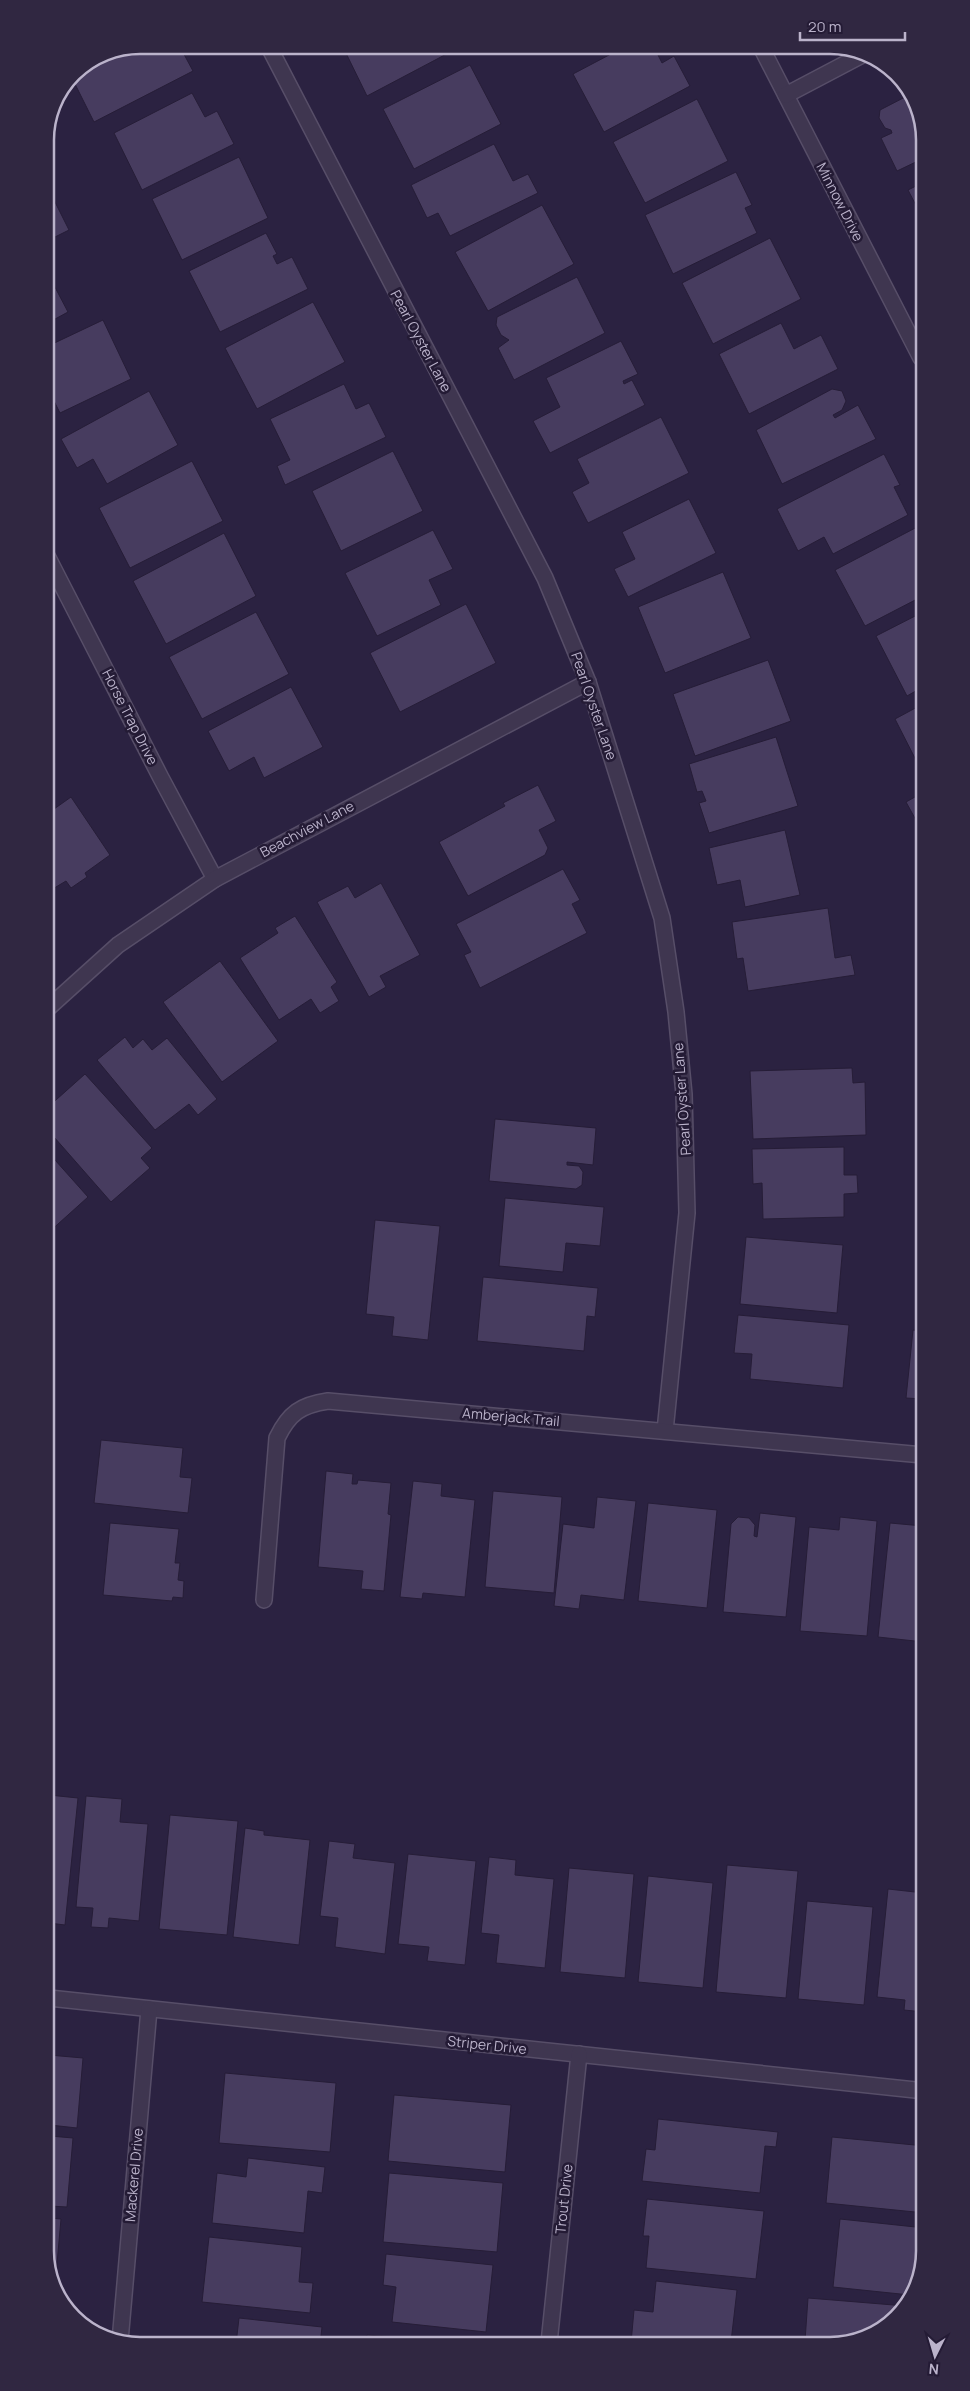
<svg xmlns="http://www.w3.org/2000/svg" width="970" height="2391" viewBox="0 0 970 2391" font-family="Manrope,sans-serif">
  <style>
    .building { fill: #473c5f; stroke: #261d37 }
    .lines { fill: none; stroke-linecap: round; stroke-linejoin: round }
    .street-casing { stroke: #574e68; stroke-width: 18 }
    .street { stroke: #3f3650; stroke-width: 15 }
    .labels { text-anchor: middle; stroke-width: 5; stroke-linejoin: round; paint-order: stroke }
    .street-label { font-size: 14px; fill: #bbb3cb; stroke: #241b35 }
    .rim { fill: none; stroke: #bbb3cb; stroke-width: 2.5 }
  </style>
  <rect width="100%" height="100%" fill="#2b2241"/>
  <g class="building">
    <polygon points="140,45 155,45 143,51 144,53 161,45 179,45 193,71 94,122 71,76 73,73 104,52"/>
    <polygon points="342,45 453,45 456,49 367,96"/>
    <polygon points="628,45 662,45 666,52 658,55 662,63 674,56 690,86 604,132 573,74"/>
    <polygon points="470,65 501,124 414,169 383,109"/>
    <polygon points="192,93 205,117 217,111 234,144 142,190 114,133"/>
    <polygon points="909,95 920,110 920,160 897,171 881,138 892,133 891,130 885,128 879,118 880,110"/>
    <polygon points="697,99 728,161 645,203 613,142"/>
    <polygon points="494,144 513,181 528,174 538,193 450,236 438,213 427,218 411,185"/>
    <polygon points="239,157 268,218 182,260 152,199"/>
    <polygon points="736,172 752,205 745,208 757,233 673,274 645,215"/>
    <polygon points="45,182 69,230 45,242"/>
    <polygon points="920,184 920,213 908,190"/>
    <polygon points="542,205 574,264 488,311 455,252"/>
    <polygon points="266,233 277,254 273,256 277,264 292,257 308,289 220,332 189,271"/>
    <polygon points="770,238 801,299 713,344 682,283"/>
    <polygon points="45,268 68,312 46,324"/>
    <polygon points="577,277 605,333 514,380 498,348 509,340 501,335 496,325 497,317"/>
    <polygon points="313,302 345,362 257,409 225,348"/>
    <polygon points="103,320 131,379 60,413 47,387 46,388 46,347"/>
    <polygon points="781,323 794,349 821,335 838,369 749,414 719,354"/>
    <polygon points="621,341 638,374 623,381 624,384 632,380 645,405 550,453 533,421 560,407 546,378"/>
    <polygon points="344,384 356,409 369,403 386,437 285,485 277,466 290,460 270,419"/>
    <polygon points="832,389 842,391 846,401 842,410 833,415 835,418 858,405 876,439 782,484 756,430"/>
    <polygon points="149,391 178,445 107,484 93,459 77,468 61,439"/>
    <polygon points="661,417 689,473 588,523 572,492 589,483 577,459"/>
    <polygon points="393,451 423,511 341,551 312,491"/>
    <polygon points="884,454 900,485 894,487 908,515 833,554 824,537 798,551 777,509"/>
    <polygon points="192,461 223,521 130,568 99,508"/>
    <polygon points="689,499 716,553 628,597 614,569 635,559 622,532"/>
    <polygon points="921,525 921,597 865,626 835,570"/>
    <polygon points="433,530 453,569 429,580 441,605 377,636 345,573"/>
    <polygon points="224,533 256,596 166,644 133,581"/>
    <polygon points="723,572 751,638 665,673 638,607"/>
    <polygon points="466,604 496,663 400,712 370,653"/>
    <polygon points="256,612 289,674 202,719 169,657"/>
    <polygon points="921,613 921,688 907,696 876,636"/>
    <polygon points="768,660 791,721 695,756 673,694"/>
    <polygon points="291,687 323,747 264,778 254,757 229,771 208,731"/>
    <polygon points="921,705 922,772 895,719"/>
    <polygon points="776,737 798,806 709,833 699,803 706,801 702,791 697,792 689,764"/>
    <polygon points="538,785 556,821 539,830 548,848 545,855 468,896 439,842 505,806 503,803"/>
    <polygon points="922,793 922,831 906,802"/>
    <polygon points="71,797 110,855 85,873 87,877 71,888 66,881 51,890 47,884 47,814"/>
    <polygon points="785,830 800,895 745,907 740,880 717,885 709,848"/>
    <polygon points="563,869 580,900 572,904 587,933 480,988 464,955 471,952 456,924"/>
    <polygon points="381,883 420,955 380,976 386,987 369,997 317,902 348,886 355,898"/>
    <polygon points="828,908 835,958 851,955 855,975 748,991 743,958 737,959 732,922"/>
    <polygon points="295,916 337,982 331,987 339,1001 320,1013 311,999 279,1020 240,958 278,933 275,928"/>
    <polygon points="220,961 278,1041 222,1082 163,1002"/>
    <polygon points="125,1037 133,1048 143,1039 152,1050 167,1038 217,1099 198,1115 189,1104 155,1130 97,1060"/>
    <polygon points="852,1068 853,1083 865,1082 866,1135 753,1139 750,1071"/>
    <polygon points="85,1074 152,1148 141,1158 150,1168 111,1202 47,1129 47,1108"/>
    <polygon points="495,1119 596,1128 593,1165 567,1162 567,1165 579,1166 583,1172 582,1185 576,1189 489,1181"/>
    <polygon points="844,1147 844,1175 857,1175 858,1193 844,1194 844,1217 763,1219 762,1183 753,1184 752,1149"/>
    <polygon points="47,1151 88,1197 48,1233"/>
    <polygon points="505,1198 604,1207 600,1246 566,1243 563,1272 499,1266"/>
    <polygon points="375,1220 440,1226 428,1340 392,1336 394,1317 366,1314"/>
    <polygon points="746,1237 843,1245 837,1313 740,1304"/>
    <polygon points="483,1277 598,1288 595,1317 587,1316 584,1351 477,1341"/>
    <polygon points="738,1315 849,1325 843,1388 750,1379 752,1354 734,1353"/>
    <polygon points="913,1330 923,1331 923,1399 906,1398"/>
    <polygon points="101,1440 183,1448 180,1477 192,1478 188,1513 94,1503"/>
    <polygon points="326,1471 353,1474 352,1484 357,1484 358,1480 391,1483 388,1514 391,1515 384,1591 361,1589 363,1571 318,1567"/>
    <polygon points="413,1481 442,1484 441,1496 475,1500 465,1597 423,1593 422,1599 400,1597"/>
    <polygon points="493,1491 562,1497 554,1593 485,1587"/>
    <polygon points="597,1497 636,1501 624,1600 581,1595 579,1609 554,1606 563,1524 594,1528"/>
    <polygon points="648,1503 717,1510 707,1608 638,1601"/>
    <polygon points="760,1513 796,1517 786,1617 723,1612 731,1524 738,1517 749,1518 755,1525 754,1536 757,1537"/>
    <polygon points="840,1517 877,1521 867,1636 800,1631 809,1527 839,1530"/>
    <polygon points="110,1523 179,1529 175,1563 180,1563 178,1580 184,1581 183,1598 173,1597 172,1601 103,1595"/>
    <polygon points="890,1523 923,1526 924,1642 878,1637"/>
    <polygon points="49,1795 78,1798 65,1925 49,1923"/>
    <polygon points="86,1796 122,1799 120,1822 148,1824 139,1921 109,1918 108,1928 91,1927 93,1908 76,1907"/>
    <polygon points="170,1815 238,1821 227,1935 159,1929"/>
    <polygon points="245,1828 264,1831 264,1835 310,1840 299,1945 233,1937"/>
    <polygon points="329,1841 355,1844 353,1858 395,1863 385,1954 335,1947 338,1918 320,1916"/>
    <polygon points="408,1854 476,1861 465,1965 427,1961 429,1947 398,1944"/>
    <polygon points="489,1857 516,1860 515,1875 554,1879 545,1968 496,1963 499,1935 481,1933"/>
    <polygon points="727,1865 798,1871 786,1998 716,1992"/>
    <polygon points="569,1868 634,1874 625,1978 560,1972"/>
    <polygon points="648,1876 713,1883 703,1988 638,1982"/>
    <polygon points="888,1889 924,1893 924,2012 904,2010 905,2000 877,1997"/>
    <polygon points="807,1901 873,1907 864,2005 798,1999"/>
    <polygon points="49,2055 83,2058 77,2128 50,2125"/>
    <polygon points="225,2073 336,2083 330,2152 219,2143"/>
    <polygon points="394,2095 511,2105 505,2172 388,2161"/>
    <polygon points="658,2119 778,2132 776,2147 765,2146 760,2193 642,2181 646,2149 655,2150"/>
    <polygon points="50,2136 73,2138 67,2207 50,2206"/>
    <polygon points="832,2137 925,2146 925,2213 826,2203"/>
    <polygon points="248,2158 325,2167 322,2193 308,2191 304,2233 212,2223 217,2173 246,2177"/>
    <polygon points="389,2173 503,2183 497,2252 383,2242"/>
    <polygon points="647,2199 764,2211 756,2279 646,2268 649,2236 643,2236"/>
    <polygon points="50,2218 61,2219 55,2286 50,2281"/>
    <polygon points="840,2219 925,2228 925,2251 910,2295 833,2287"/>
    <polygon points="209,2237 302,2247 299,2282 313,2283 310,2313 202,2302"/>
    <polygon points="386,2254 493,2265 486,2332 392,2322 396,2287 383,2285"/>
    <polygon points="656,2281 737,2290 731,2342 631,2343 634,2310 653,2312"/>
    <polygon points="808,2298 906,2306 860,2341 805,2341"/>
    <polygon points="239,2318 322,2327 320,2345 196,2345 196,2340 236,2344"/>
    <polygon points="367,2335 483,2343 366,2344"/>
  </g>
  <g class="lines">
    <defs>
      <g id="street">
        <polyline points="268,45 545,578 588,682 662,918 676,1012 684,1094 687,1213 665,1431"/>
        <polyline points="760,45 921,358"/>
        <polyline points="786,95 862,55"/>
        <polyline points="46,554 161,778 215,879"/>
        <polyline points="47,1009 118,945 215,879 588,682"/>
        <path d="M264 1600 277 1438C289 1413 301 1405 328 1401L923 1455"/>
        <polyline points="49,1998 925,2091"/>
        <polyline points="120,2341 149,2009"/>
        <polyline points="549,2343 579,2054"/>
      </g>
    </defs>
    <use href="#street" class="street-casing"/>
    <use href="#street" class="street"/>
  </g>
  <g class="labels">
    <g class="street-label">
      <text transform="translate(840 202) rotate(63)" y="5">Minnow Drive</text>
      <text transform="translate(421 341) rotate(62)" y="5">Pearl Oyster Lane</text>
      <text transform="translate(594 706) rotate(71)" y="5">Pearl Oyster Lane</text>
      <text transform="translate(130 717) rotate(63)" y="5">Horse Trap Drive</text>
      <text transform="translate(307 829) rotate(-28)" y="5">Beachview Lane</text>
      <text transform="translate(682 1099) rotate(-94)" y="5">Pearl Oyster Lane</text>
      <text transform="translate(511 1417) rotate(5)" y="5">Amberjack Trail</text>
      <text transform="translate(487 2045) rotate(6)" y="5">Striper Drive</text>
      <text transform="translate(134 2175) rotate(-85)" y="5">Mackerel Drive</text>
      <text transform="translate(564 2199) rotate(-84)" y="5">Trout Drive</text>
    </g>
  </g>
  <path d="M0 0H970V2391H0ZM140 54H830A86 86 0 0 1 916 140V2251A86 86 0 0 1 830 2337H140A86 86 0 0 1 54 2251V140A86 86 0 0 1 140 54Z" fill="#302741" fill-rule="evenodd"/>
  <path class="rim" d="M140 54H830A86 86 0 0 1 916 140V2251A86 86 0 0 1 830 2337H140A86 86 0 0 1 54 2251V140A86 86 0 0 1 140 54Z"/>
  <g transform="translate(935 2356) rotate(185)" stroke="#241b35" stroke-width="4" paint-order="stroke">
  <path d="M0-4L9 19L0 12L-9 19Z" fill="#bbb3cb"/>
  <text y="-8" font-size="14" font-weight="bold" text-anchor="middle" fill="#bbb3cb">N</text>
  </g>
  <path d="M800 32v8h105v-8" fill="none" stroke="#bbb3cb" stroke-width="2.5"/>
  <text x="808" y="32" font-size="15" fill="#bbb3cb" stroke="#241b35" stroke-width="4" paint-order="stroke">20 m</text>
</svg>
